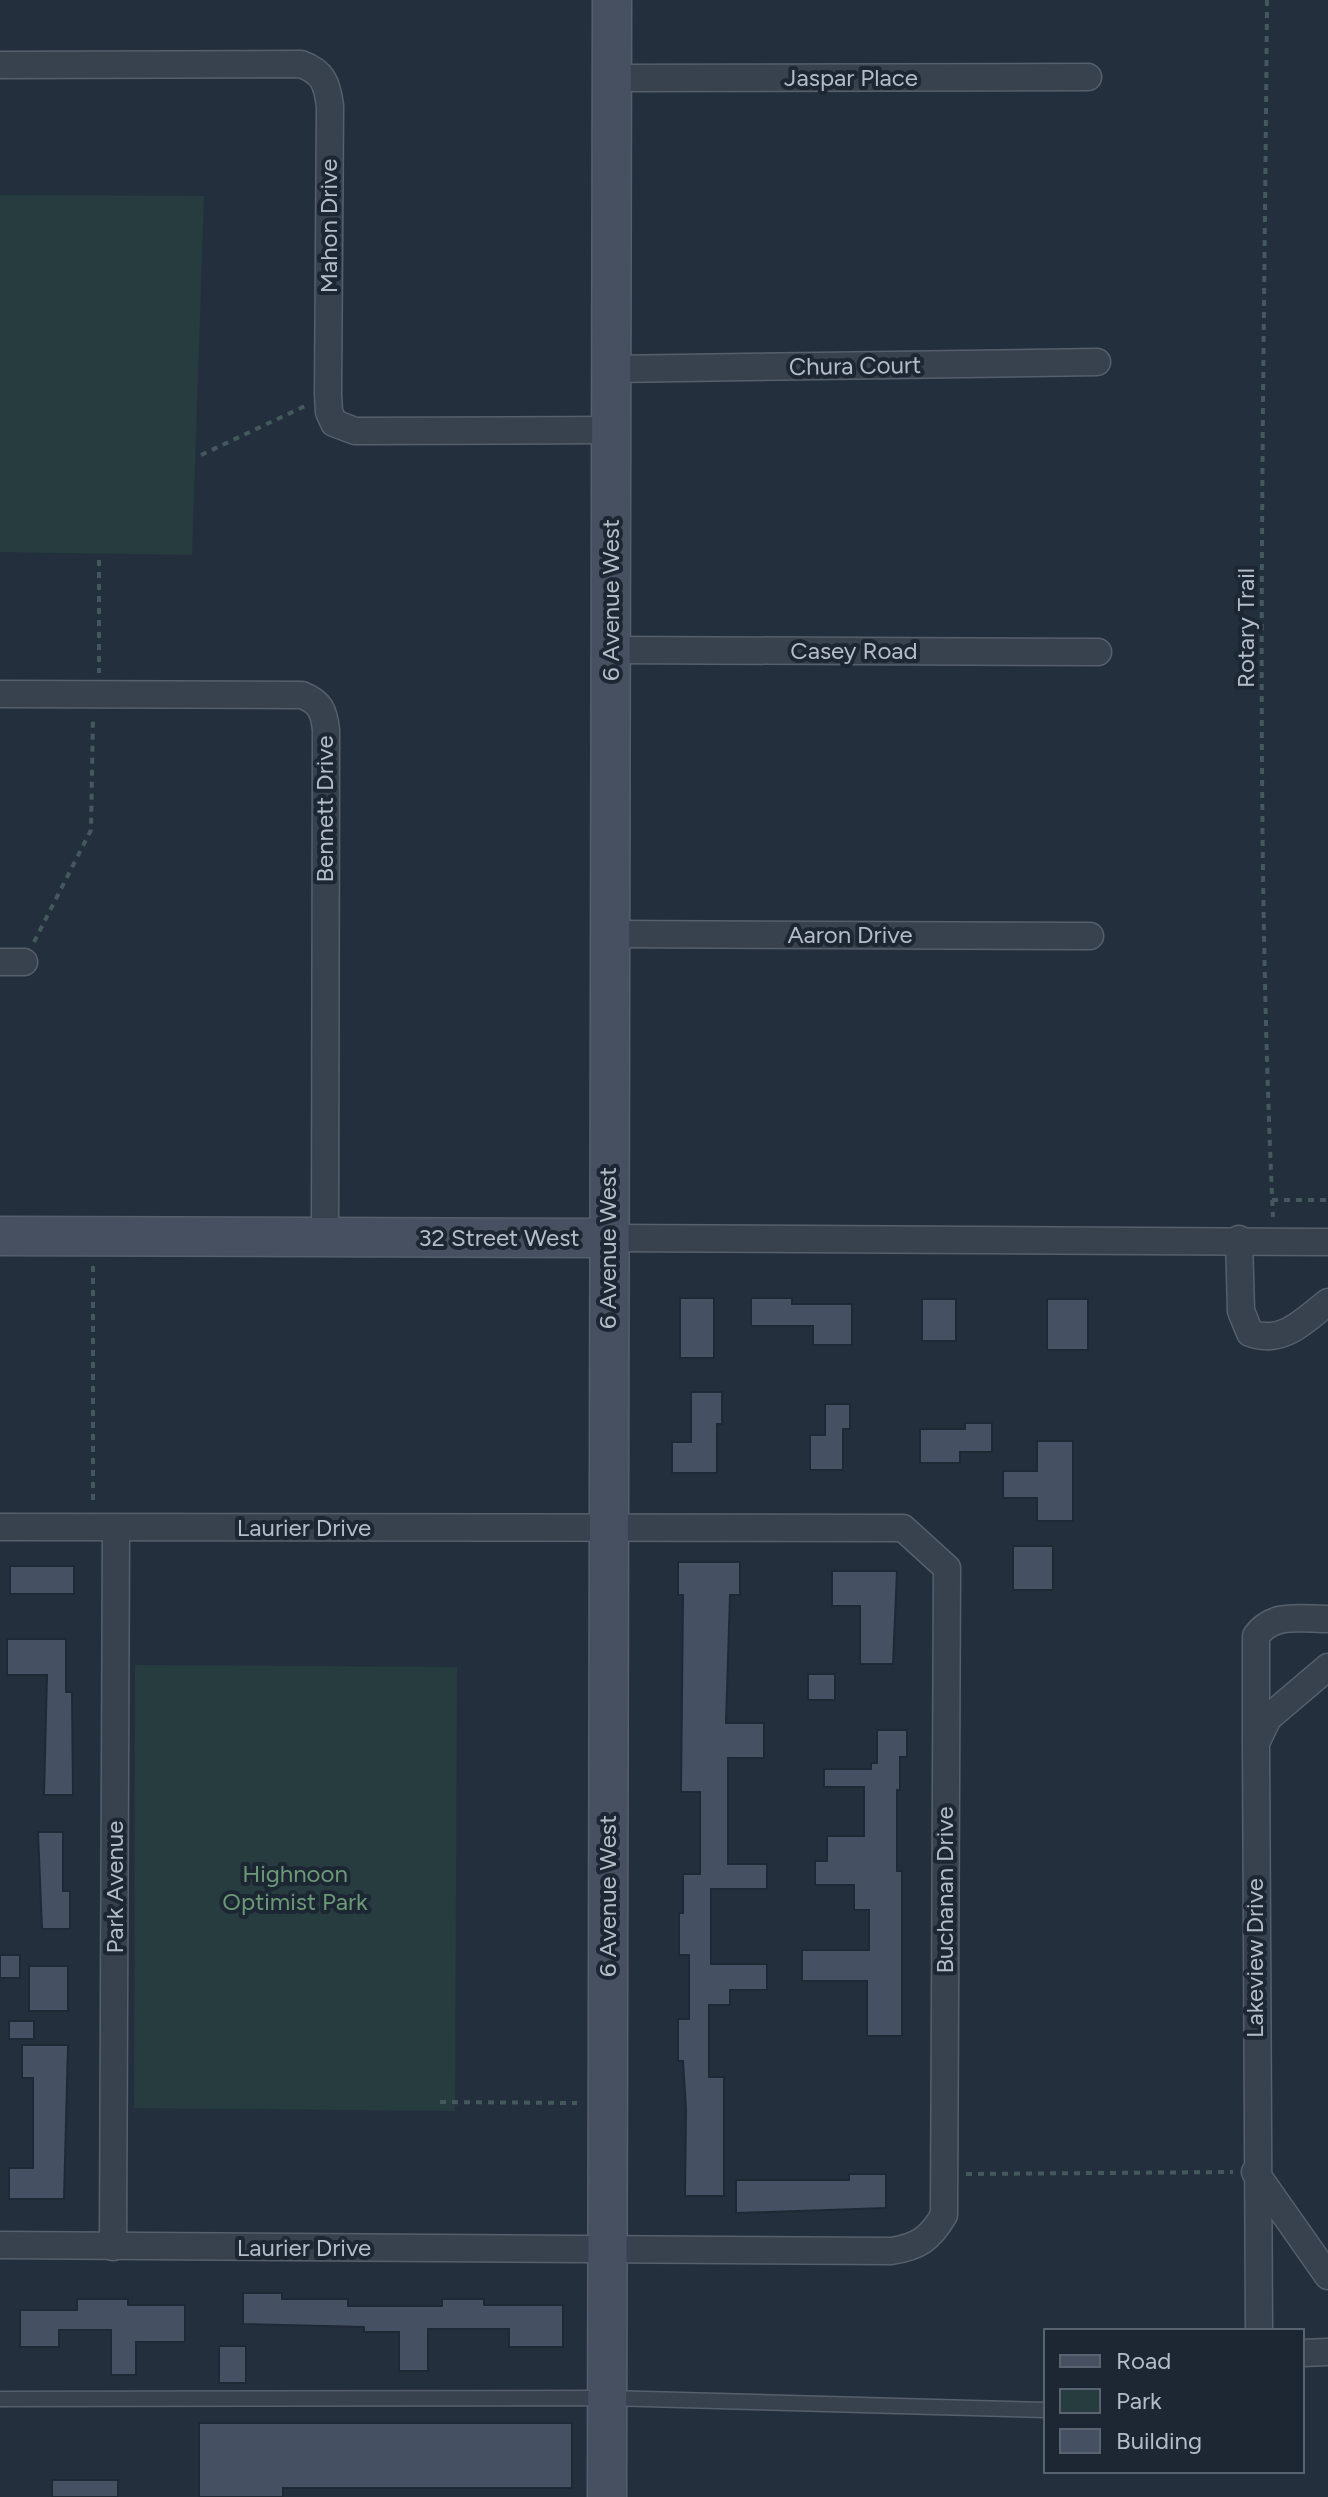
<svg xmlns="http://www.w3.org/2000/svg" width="1328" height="2497" viewBox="0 0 1328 2497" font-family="Figtree,sans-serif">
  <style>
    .green { fill: #263c3f }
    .building { fill: #455162; stroke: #1f2835; stroke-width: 2 }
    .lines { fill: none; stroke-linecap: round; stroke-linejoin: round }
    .lane-casing { stroke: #565f6c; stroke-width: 17 }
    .street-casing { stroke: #565f6c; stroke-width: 29 }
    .secondary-casing { stroke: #565f6c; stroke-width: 41 }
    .path { stroke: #44595c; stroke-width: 4; stroke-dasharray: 6 6; stroke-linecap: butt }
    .lane { stroke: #38414e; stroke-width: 14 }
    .street { stroke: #38414e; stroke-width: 26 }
    .secondary { stroke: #465061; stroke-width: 38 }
    .labels { text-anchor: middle; stroke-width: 8; stroke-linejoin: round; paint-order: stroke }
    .street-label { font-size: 24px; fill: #b4bcc9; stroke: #1d2633 }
    .park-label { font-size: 24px; fill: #6b9a76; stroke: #1d2633 }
  </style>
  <rect width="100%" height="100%" fill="#242f3e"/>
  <g class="green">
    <polygon points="0,195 204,196 192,555 0,552"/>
    <polygon points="135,1665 457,1667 455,2111 134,2108"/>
  </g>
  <g class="building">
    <rect x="680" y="1298" width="34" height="60"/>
    <polygon points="751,1298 792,1298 792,1304 852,1304 852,1345 813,1345 813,1326 751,1326"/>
    <rect x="922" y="1299" width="34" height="42"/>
    <rect x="1047" y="1299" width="41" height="51"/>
    <polygon points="691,1392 722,1392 722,1424 717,1424 717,1473 672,1473 672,1442 691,1442"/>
    <polygon points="825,1404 850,1404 850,1429 843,1429 843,1470 810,1470 810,1435 825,1435"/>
    <polygon points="965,1423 992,1423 992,1452 960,1452 960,1463 920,1463 920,1429 965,1429"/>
    <polygon points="1037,1441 1073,1441 1073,1521 1037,1521 1037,1498 1003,1498 1003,1471 1037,1471"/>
    <rect x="1013" y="1546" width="40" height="44"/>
    <polygon points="678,1562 740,1562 740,1595 730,1595 726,1723 764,1723 764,1758 728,1758 728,1864 767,1864 767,1889 711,1889 711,1964 767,1964 767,1990 730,1990 730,2005 709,2005 709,2077 724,2077 724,2196 685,2196 686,2109 683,2061 678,2061 678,2019 689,2019 689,1955 679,1955 679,1913 683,1913 683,1874 700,1874 700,1792 681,1792 683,1595 678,1595"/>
    <rect x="10" y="1566" width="64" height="28"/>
    <polygon points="832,1571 897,1571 893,1664 860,1664 860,1606 832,1606"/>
    <polygon points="7,1639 66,1639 66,1692 72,1692 73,1795 44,1795 47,1675 7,1675"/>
    <rect x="808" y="1674" width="27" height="26"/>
    <polygon points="877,1730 907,1730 907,1757 900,1757 900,1790 897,1790 897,1871 902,1871 902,2036 867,2036 867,1981 802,1981 802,1950 869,1950 869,1910 854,1910 854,1885 815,1885 815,1861 827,1861 827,1836 864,1836 864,1787 824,1787 824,1769 871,1769 871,1763 877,1763"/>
    <polygon points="38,1832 63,1832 63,1891 70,1891 70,1929 42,1929"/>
    <rect x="0" y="1955" width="20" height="23"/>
    <rect x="29" y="1966" width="39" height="45"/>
    <rect x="9" y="2021" width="25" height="18"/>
    <polygon points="22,2045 68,2045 64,2199 9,2199 9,2168 33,2168 33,2078 22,2078"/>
    <polygon points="849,2174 886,2174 886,2208 736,2213 736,2180 849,2180"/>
    <polygon points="243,2293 282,2293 282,2299 348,2299 348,2306 442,2306 442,2299 484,2299 484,2305 563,2305 563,2347 509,2347 509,2329 428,2329 428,2371 399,2371 399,2332 364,2332 364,2327 243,2324"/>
    <polygon points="77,2299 128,2299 128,2305 185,2305 185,2342 136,2342 136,2375 111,2375 111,2330 59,2330 59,2347 20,2347 20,2310 77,2310"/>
    <rect x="219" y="2346" width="27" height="37"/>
    <polygon points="199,2423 572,2423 572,2488 283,2488 283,2497 199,2497"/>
    <rect x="52" y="2480" width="66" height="17"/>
  </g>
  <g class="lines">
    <defs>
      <polyline id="lane" points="0,2399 608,2398 1046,2410"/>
      <g id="street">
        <path d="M0 65 301 64C323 72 327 83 330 106L328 394 329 412 334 423 355 431 612 430"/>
        <polyline points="614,78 1088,77"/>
        <polyline points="612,369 1097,362"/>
        <polyline points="611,650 1098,652"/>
        <path d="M0 694 302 695C320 702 324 711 326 730L325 1237"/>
        <polyline points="610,934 1090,936"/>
        <polyline points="0,962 24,962"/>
        <polyline points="608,1238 1328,1242"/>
        <path d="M1239 1239 1241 1311 1250 1333C1282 1345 1304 1321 1328 1302"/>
        <path d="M0 1527 903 1528 947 1568 944 2215C930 2239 918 2247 891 2251L0 2245"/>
        <path d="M1256 1740V1636C1273 1612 1301 1619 1328 1619"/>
        <polyline points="1255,2172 1328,2276"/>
        <polyline points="113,2247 116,1528"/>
        <polyline points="1259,2331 1256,1743 1268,1718 1328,1667"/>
        <polyline points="1302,2353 1328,2352"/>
      </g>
      <g id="secondary">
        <polyline points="0,1236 608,1238"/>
        <polyline points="607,2497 612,0"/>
      </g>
    </defs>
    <use href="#lane" class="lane-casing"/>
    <use href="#street" class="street-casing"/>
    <use href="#secondary" class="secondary-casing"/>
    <g class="path">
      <path d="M1267 0C1264 405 1254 812 1273 1217"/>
      <polyline points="201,455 305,406"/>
      <polyline points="99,560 99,673"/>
      <polyline points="34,942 91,830 93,717"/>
      <polyline points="1272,1200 1328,1200"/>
      <polyline points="93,1266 93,1505"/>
      <polyline points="440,2102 577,2103"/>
      <polyline points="966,2174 1233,2172"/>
    </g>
    <use href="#lane" class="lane"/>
    <use href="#street" class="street"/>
    <use href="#secondary" class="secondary"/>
  </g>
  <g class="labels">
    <g class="street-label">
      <text x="851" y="86">Jaspar Place</text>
      <text transform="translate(329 226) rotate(-90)" y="8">Mahon Drive</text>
      <text transform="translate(855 366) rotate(-1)" y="8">Chura Court</text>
      <text transform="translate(611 600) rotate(-90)" y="8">6 Avenue West</text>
      <text transform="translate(1246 628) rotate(-90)" y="8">Rotary Trail</text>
      <text x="854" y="659">Casey Road</text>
      <text transform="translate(325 809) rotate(-90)" y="8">Bennett Drive</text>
      <text x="850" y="943">Aaron Drive</text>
      <text x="499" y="1246">32 Street West</text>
      <text transform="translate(608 1248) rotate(-90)" y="8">6 Avenue West</text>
      <text x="304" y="1536">Laurier Drive</text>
      <text transform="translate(115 1887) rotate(-90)" y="8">Park Avenue</text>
      <text transform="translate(945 1890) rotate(-90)" y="8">Buchanan Drive</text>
      <text transform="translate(608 1896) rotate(-90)" y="8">6 Avenue West</text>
      <text transform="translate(1255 1958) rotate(-90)" y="8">Lakeview Drive</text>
      <text x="304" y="2256">Laurier Drive</text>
    </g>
    <g class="park-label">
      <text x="295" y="1882">Highnoon<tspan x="295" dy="28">Optimist Park</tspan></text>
    </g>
  </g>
  <rect x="1044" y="2329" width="260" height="144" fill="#1d2633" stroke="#59626f" stroke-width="2"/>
  <rect x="1060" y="2355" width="40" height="12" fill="#465061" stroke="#59626f" stroke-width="2"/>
  <text x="1116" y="2369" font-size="24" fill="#b4bcc9">Road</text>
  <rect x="1060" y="2389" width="40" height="24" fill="#263c3f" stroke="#59626f" stroke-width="2"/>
  <text x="1116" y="2409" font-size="24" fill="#b4bcc9">Park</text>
  <rect x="1060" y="2429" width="40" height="24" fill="#455162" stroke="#59626f" stroke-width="2"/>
  <text x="1116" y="2449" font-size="24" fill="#b4bcc9">Building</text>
</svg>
